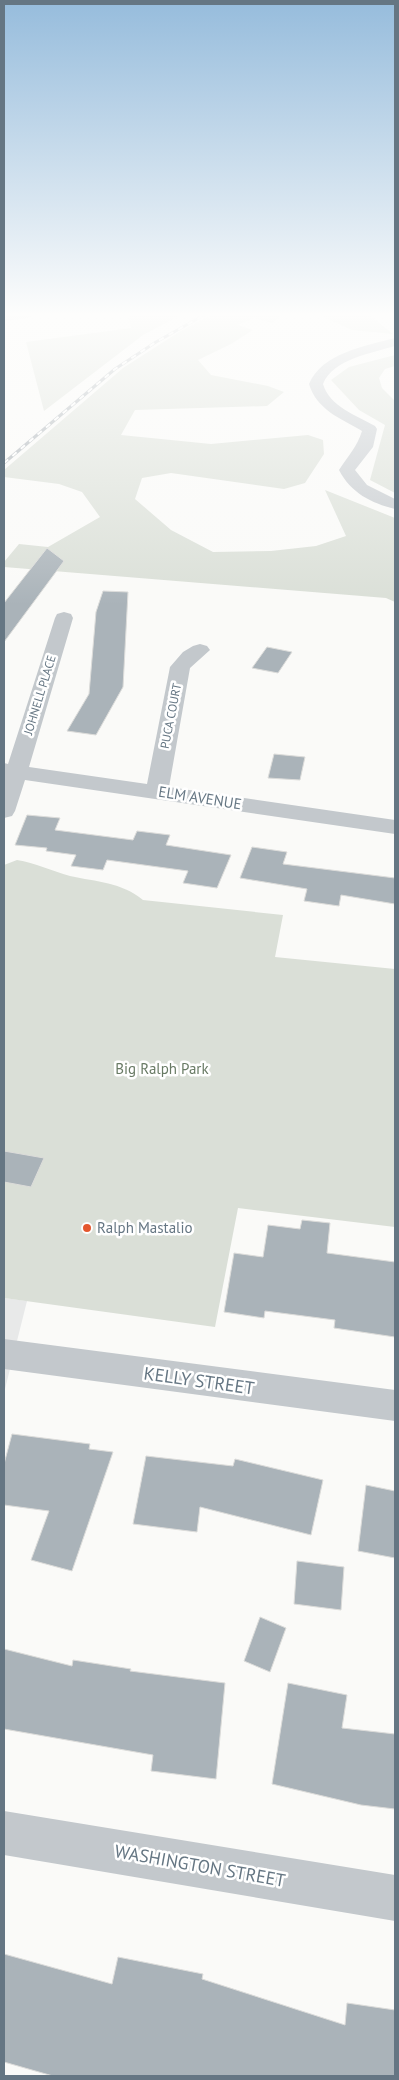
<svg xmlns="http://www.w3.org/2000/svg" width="399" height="2080" viewBox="0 0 399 2080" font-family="'PT Sans',sans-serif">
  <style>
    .built { fill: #e8e9e9 }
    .green { fill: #dadfd7 }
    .building { fill: #aab3b9; stroke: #dcdcda }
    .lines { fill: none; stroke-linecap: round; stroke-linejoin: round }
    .minor { fill: #c3c8cc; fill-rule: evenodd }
    .rail-casing { stroke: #a2aab0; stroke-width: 3 }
    .rail { stroke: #fff; stroke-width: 2; stroke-dasharray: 5.5; stroke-linecap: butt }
    .poi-dot { fill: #e4572e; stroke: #fff; stroke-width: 2 }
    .labels { text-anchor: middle; stroke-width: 5; stroke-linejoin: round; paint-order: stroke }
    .far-street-label { font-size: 12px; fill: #657683; stroke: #fff }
    .street-label { font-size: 15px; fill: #657683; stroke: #fff }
    .park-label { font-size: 15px; fill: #687a64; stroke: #fff }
    .poi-label { font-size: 15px; fill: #657683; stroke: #fff; text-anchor: start }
    .near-street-label { font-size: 18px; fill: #657683; stroke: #fff }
  </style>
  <rect width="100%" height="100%" fill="#fafaf8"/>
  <polygon class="built" points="4,1298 27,1301 4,1393"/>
  <g class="green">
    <polygon points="128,314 183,314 143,335 44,411 26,342 131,328"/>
    <polygon points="213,314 283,314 272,323 254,318 237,325 253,330 231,344 198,360 211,375 268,386 284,392 267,406 135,410 121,435 211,444 308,435 323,440 324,454 305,483 284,489 171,473 142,478 135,499 171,530 213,552 271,551 316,546 346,536 325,490 395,518 395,602 386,598 4,567 4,562 19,544 48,547 100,517 82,492 59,484 4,477 4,470 123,368 179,332"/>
    <polygon points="317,314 368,314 393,334 352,330"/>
    <polygon points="395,355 395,366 385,369 379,378 382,388 395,401 395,493 370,480 385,425 359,410 331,380 349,367"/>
    <path d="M17 860C35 863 52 871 70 876 97 882 121 882 143 900L283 915 275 957 395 969V1227L238 1208 215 1327 4 1298V865Z"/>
  </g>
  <g class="building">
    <polygon points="47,548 64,561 4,642 4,603"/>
    <polygon points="103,591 128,592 123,687 96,735 67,731 89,694 96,612"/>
    <polygon points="267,647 292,652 278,673 252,668"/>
    <polygon points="274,754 305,757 300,780 268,778"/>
    <polygon points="27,815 60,818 55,830 133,840 137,831 170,835 166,845 231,855 217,888 183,883 188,871 107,860 103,870 71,866 76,855 46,851 47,848 15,845"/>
    <polygon points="252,847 287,852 283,864 395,878 395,904 341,895 339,906 304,901 307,889 240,878"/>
    <polygon points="4,1151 44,1158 31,1187 4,1182"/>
    <polygon points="302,1220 330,1223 327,1253 395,1262 395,1337 334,1328 335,1320 265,1311 264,1318 224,1312 234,1253 263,1257 268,1225 300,1229"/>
    <polygon points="12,1434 90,1444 89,1449 113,1452 72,1571 31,1560 49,1511 4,1505 4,1464"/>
    <polygon points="146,1456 233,1466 235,1459 323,1480 311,1535 200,1507 197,1532 133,1524"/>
    <polygon points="366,1485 395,1491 395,1558 358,1551"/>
    <polygon points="297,1561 344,1567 341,1610 294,1604"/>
    <polygon points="260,1617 286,1628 270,1672 244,1661"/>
    <polygon points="4,1649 72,1666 73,1660 131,1669 130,1671 225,1683 216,1779 151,1771 153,1755 4,1729"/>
    <polygon points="288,1683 347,1695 342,1728 395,1734 395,1809 361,1805 272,1784"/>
    <polygon points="4,1954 112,1984 118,1957 203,1974 202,1979 345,2025 347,2003 395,2010 395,2076 53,2076 4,2062"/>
  </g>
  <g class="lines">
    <g class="minor">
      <polygon points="4,314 34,314 28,318 4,321"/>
      <path d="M395 338V346C372 353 333 359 323 384 330 407 356 415 375 426L377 429 373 447 355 470 367 485 395 499V509C371 503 351 493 339 470 348 456 357 447 362 431 340 418 317 410 309 384 322 353 365 346 395 338Z"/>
      <polygon points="64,612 71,614 73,618 29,767 147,784 170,667 183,652 193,646 200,644 207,646 210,650 190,668 169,787 395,820 395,834 25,780 15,811 12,816 4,818 4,763 8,764 55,618 57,614"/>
      <polygon points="4,1339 395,1390 395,1421 4,1369"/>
      <polygon points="4,1811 395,1875 395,1921 4,1855"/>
    </g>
    <defs>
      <polyline id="rail" points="4,463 115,369 156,342 206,314"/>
    </defs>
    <use href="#rail" class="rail-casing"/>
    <use href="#rail" class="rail"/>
  </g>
  <linearGradient id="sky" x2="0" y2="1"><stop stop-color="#96bcdc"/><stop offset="0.52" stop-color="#fdfdfc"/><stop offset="1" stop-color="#fdfdfc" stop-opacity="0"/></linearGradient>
  <rect width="399" height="605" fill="url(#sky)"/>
  <circle class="poi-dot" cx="87" cy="1228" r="5"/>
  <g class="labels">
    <g class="far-street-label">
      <text transform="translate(40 695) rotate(-73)" y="4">JOHNELL PLACE</text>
      <text transform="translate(171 716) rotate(-79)" y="4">PUCA COURT</text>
    </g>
    <g class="street-label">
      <text transform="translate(200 798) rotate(9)" y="5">ELM AVENUE</text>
    </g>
    <g class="park-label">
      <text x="162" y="1074">Big Ralph Park</text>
    </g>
    <g class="poi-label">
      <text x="97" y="1233">Ralph Mastalio</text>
    </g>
    <g class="near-street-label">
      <text transform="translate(199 1381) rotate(8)" y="6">KELLY STREET</text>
      <text transform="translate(200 1866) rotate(10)" y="6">WASHINGTON STREET</text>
    </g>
  </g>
  <rect width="399" height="2080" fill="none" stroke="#657683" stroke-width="10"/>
</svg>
